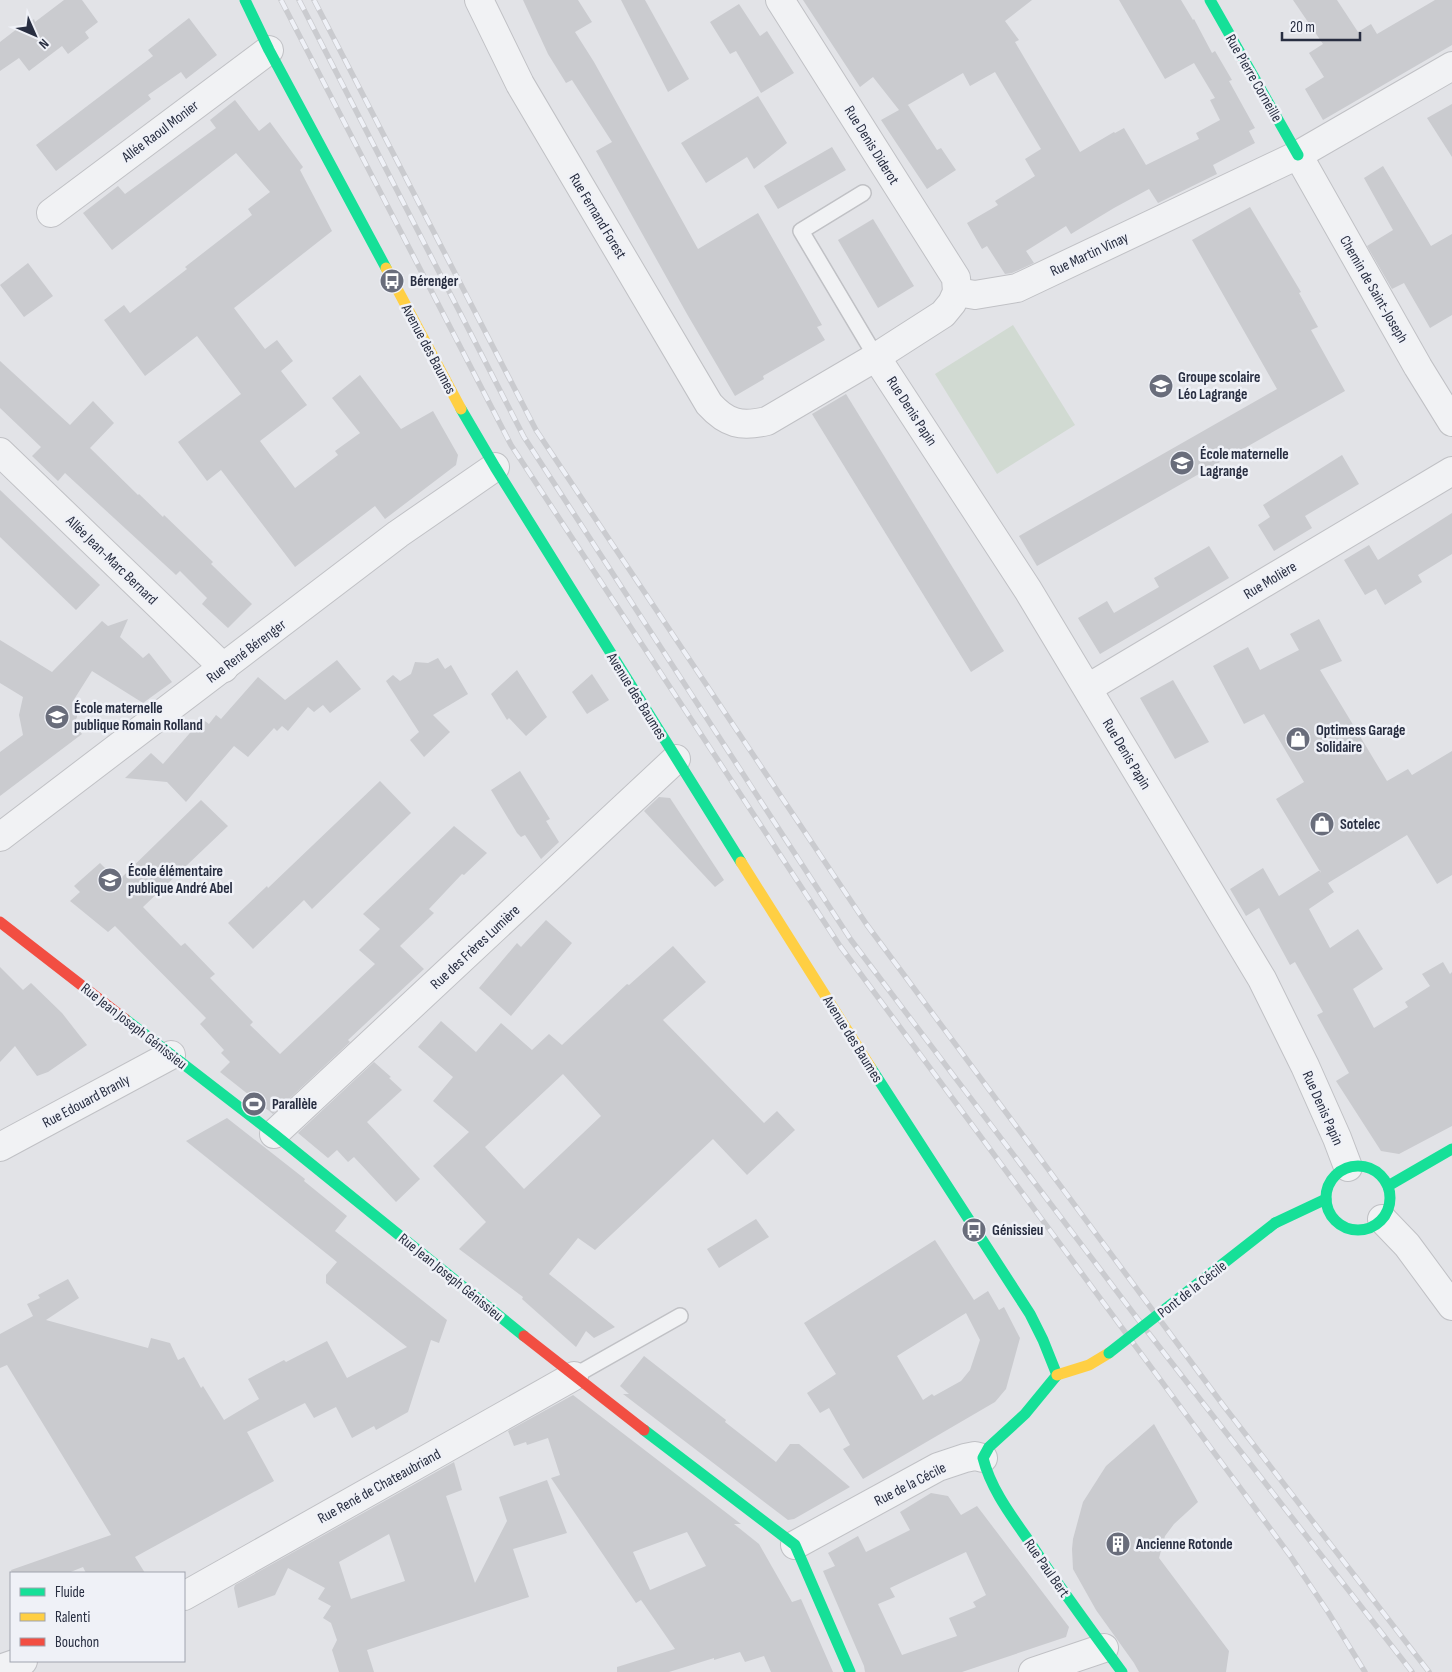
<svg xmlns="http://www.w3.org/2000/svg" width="1452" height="1672" viewBox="0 0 1452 1672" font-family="'Sofia Sans Condensed',sans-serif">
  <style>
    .green { fill: #d1dad2 }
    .building { fill: #cacbcf; fill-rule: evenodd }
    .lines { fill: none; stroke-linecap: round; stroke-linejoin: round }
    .lane-casing { stroke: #c0c1c5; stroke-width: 18 }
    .street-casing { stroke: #c0c1c5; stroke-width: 30 }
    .lane { stroke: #f1f2f4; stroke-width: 15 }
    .street { stroke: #f1f2f4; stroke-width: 28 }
    .fast { stroke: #16e098; stroke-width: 11 }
    .slow { stroke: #ffcf43; stroke-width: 11 }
    .jam { stroke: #f24e42; stroke-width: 11 }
    .rail-casing { stroke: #cacbcf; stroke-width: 5.5 }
    .rail { stroke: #eff1f7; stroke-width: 4; stroke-dasharray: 11; stroke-linecap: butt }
    .fast-bridge { stroke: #16e098; stroke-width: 11 }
    .labels { text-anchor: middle; stroke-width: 5; stroke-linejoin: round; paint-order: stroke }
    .street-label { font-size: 15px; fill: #282e41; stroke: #eff1f7 }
    .poi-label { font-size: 15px; font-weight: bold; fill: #282e41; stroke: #eff1f7; text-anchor: start }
  </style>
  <rect width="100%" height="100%" fill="#e2e3e7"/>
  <polygon class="green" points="1013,325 1075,425 997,474 935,374"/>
  <g class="building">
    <polygon points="64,0 82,0 98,22 85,32 89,38 68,54 62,46 29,71 19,58 0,71 0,42 22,25 25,27 34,19 35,22"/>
    <polygon points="523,0 578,0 592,22 575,32 594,62 698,249 758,213 822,325 817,327 825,340 763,376 764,379 735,396 687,314 596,151 612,142 572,80 566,83 548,54"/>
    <polygon points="621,0 645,0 689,79 668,92"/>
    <polygon points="803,0 1032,0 1005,21 1019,40 1015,42 1080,152 1114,132 1115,133 1124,128 1146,165 1199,139 1196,133 1220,120 1210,100 1215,98 1194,63 1165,79 1119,0 1181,0 1193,20 1194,19 1212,53 1215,51 1232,80 1229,81 1255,128 1249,131 1255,143 1213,165 1217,174 1158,203 1149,189 1114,208 1071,234 1066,226 1026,251 1034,263 1012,273 1005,274 987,246 982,249 967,223 998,205 995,201 1035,176 1025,159 1041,149 995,72 970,86 963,73 906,106 908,105 937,150 941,148 956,170 927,189 881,120 899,110 873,77 860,87"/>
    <polygon points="1293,0 1337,0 1358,32 1371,24 1377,34 1435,0 1452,0 1452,45 1323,120 1305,89 1324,77 1309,53 1323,44"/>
    <polygon points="739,4 760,36 767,31 794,73 761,93 736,51 730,54 710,22"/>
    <polygon points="189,18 217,55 186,79 181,72 148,95 151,99 56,171 36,145 153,56 148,50"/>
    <polygon points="758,96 787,143 754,169 747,157 706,183 681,143"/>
    <polygon points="235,100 259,131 270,122 303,167 300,170 332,231 234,308 265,349 277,340 293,361 281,371 307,405 260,441 295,488 338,455 335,451 360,433 332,398 360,375 401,429 433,411 458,455 456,465 385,519 375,506 295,567 221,470 207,481 178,442 241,394 197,336 145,376 104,320 124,305 130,313 187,269 185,267 252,215 248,209 270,192 236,153 112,250 83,213 118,186 125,194 216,128 210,120"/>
    <polygon points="1452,104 1452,157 1427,118"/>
    <polygon points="832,147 846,170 778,209 764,186"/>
    <polygon points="1383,166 1431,246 1452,234 1452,315 1430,328 1404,283 1392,289 1367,246 1393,230 1364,178"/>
    <polygon points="1250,207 1301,292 1299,293 1318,327 1311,330 1345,391 1037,566 1019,536 1277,389 1192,240"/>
    <polygon points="873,219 914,286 878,308 838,240"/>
    <polygon points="28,263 53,296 24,317 0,285"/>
    <polygon points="0,361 70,425 93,401 114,423 90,448 138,495 139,494 163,517 164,515 213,562 211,564 252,604 228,628 202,604 207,598 180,571 176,575 65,473 58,481 32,456 41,447 0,408"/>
    <polygon points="846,394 1004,651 971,672 812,414"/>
    <polygon points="1342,455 1359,484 1305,516 1312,528 1274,551 1258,525 1270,517 1263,505"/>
    <polygon points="0,490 100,585 76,610 0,537"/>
    <polygon points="1452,513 1452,554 1418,575 1422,582 1385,605 1376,589 1365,595 1344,560 1369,545 1378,560"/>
    <polygon points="1209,546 1229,578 1100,654 1078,618 1107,601 1114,613 1159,587 1154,578"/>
    <polygon points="128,619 120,637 143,658 149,653 172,682 143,703 92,671 73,701 77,709 77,717 74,724 82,734 0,796 0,752 23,735 19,715 23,697 0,683 0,640 52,672 102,621 108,626"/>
    <polygon points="1319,619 1342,661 1320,670 1387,781 1408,769 1412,775 1452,751 1452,875 1437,884 1407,835 1328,883 1334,892 1309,909 1330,948 1358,929 1383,969 1353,989 1374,1028 1408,1007 1405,1002 1430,986 1422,974 1443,962 1450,974 1452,972 1452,1126 1399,1154 1381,1151 1336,1081 1349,1073 1317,1015 1323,1012 1295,962 1290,965 1259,908 1246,916 1230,889 1263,868 1279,896 1320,870 1321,873 1276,799 1304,782 1264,714 1244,724 1213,666 1248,647 1260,670 1299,650 1290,634"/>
    <polygon points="438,658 445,669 451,665 468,694 433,715 450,732 424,757 410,740 419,732 386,681 393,675 400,681 411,674 415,662 428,663"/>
    <polygon points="337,660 361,689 330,713 323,705 314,712 308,707 288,731 282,726 277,731 274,728 248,757 234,746 186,802 167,782 125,778 151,753 163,764 202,719 209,724 216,715 221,719 258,677 285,700"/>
    <polygon points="517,670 547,717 526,736 509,718 507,720 491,694"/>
    <polygon points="592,674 609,700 587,714 572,692"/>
    <polygon points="1173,680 1209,742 1175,759 1140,698"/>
    <polygon points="520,771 550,819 546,821 559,842 541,859 525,835 521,837 517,833 491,790"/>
    <polygon points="380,781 411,813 312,909 304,900 253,949 228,923 267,886 268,888"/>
    <polygon points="659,797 670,798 724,880 715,887 644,811"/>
    <polygon points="201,800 228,826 143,907 181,946 185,943 215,974 210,978 253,1022 250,1025 280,1054 375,964 359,950 380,929 363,914 384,894 454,826 487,853 464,875 462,874 429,909 434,913 400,946 424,969 348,1040 350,1042 273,1114 220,1072 230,1062 221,1053 224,1050 200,1024 206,1018 115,926 108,932 70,901 80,892 74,886 100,863 118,881"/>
    <polygon points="546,920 572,943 511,1016 479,988 517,943 521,947"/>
    <path d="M673 946 706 982 663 1020 764 1123 777 1111 795 1130 747 1175 713 1139 595 1250 578 1238 549 1274 615 1327 594 1338 586 1331 576 1347 522 1299 523 1297 459 1249 486 1222 433 1166 469 1132 433 1101 453 1077 418 1047 441 1021 476 1052 501 1023 532 1050 549 1034 562 1045 627 984 629 985ZM563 1074 601 1116 524 1189 485 1147Z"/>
    <polygon points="0,967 23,990 31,983 62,1013 87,1045 48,1072 37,1076 15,1046 0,1062"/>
    <polygon points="374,1062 391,1077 389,1078 402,1090 367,1122 420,1179 396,1202 354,1157 348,1162 337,1150 328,1158 298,1133"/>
    <polygon points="227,1118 305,1179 304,1181 347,1216 335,1231 447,1320 439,1343 431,1340 408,1412 376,1430 374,1426 352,1438 336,1407 314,1418 305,1403 247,1432 274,1481 135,1557 145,1573 86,1573 83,1567 68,1573 12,1573 11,1570 111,1535 7,1365 0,1368 0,1334 33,1316 27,1304 40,1298 38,1295 68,1279 79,1298 46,1320 148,1348 151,1338 170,1343 178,1360 184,1357 201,1388 203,1386 224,1420 259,1399 248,1379 284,1360 286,1362 327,1341 347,1378 407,1347 326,1283 326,1275 337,1262 186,1141"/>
    <polygon points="756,1219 769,1237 719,1268 707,1249"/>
    <path d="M935 1240 974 1300 988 1291 999 1310 1004 1307 1020 1338 1006 1389 995 1402 863 1479 843 1449 850 1445 829 1408 820 1413 807 1393 836 1374 804 1323ZM966 1313 980 1340 970 1370 961 1381 934 1396 932 1394 923 1400 897 1356Z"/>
    <polygon points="644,1356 726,1420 725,1422 776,1462 790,1444 799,1444 850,1487 794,1519 788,1520 623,1394 629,1394 620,1386"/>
    <path d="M573 1395 741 1524H734L759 1544 792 1602 801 1599 833 1672H771L764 1656 745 1662 740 1652 714 1660V1658L669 1672H617V1667L675 1649 641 1600 636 1603 551 1478 560 1475 548 1438 527 1445 526 1442 514 1446 508 1431ZM687 1532 706 1566 650 1590 633 1552Z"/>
    <polygon points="1154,1424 1198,1502 1174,1524 1165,1536 1159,1558 1229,1651 1226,1672 1139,1672 1134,1663 1096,1610 1073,1569 1072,1549 1073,1539 1083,1502 1106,1466"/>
    <path d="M454 1462 462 1490 446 1496 475 1583 507 1521 499 1497 547 1480 567 1533 513 1549 529 1597 367 1650 374 1672H339L332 1650 337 1640 331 1623 323 1618 331 1606 318 1599 325 1588 288 1568 275 1595 238 1608 234 1588 235 1585ZM389 1534 405 1581 351 1599 339 1562Z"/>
    <path d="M931 1493 948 1496 961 1515 977 1506 1069 1627 1066 1637 962 1672H865L864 1666 823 1571 835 1566 828 1553 858 1536 866 1552 910 1530 900 1512ZM966 1552 986 1595 973 1602 976 1607 949 1618 957 1636 902 1655 878 1604 895 1597 890 1588Z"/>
  </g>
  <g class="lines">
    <defs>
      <g id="lane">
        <polyline points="863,193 801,231 876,357"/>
        <polyline points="574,1376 680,1316"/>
      </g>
      <g id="street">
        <path d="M479 0 520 84 709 404C727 424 741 427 767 421L876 357 943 314 952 303 957 292 956 278 780 0"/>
        <polyline points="1298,155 1418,367 1452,422"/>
        <polyline points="51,213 269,50"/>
        <polyline points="957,292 975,295 1017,288 1298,155 1452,66"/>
        <polyline points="876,357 1028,590 1262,979 1305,1066 1337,1138 1348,1167"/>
        <polyline points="0,452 224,668"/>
        <polyline points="1088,688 1452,471"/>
        <polyline points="0,837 398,534 495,467"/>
        <polyline points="274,1134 676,759"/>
        <polyline points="0,1147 171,1055"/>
        <polyline points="1382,1219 1407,1245 1452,1306"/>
        <polyline points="795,1545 938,1467 965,1458 975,1456 983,1458"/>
        <polyline points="184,1596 574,1376"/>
        <polyline points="0,1669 23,1661"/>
        <polyline points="1033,1672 1104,1648"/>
      </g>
    </defs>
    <use href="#lane" class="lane-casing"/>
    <use href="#street" class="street-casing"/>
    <use href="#lane" class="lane"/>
    <use href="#street" class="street"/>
    <g class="fast">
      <polyline points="245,0 269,50 386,268"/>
      <polyline points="1210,0 1298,155"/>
      <polyline points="461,409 495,467 741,862"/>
      <polyline points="125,1019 274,1134 524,1336"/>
      <polyline points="871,1068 1030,1314 1043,1340 1057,1375"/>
      <circle cx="1358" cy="1198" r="32"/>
      <polyline points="1388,1186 1452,1149"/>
      <polyline points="1275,1223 1326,1199"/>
      <path d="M1057 1375 1025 1414 989 1447 983 1458C991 1490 1013 1518 1031 1544 1060 1588 1091 1630 1122 1672"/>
      <polyline points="644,1430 795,1545 850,1672"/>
    </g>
    <g class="slow">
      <polyline points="386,268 461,409"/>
      <polyline points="741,862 871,1068"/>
      <polyline points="1057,1375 1089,1365 1109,1353"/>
    </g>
    <g class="jam">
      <polyline points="0,922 125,1019"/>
      <polyline points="524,1336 644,1430"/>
    </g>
    <defs>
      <g id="rail">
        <polyline points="281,0 511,445 840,946 1289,1554 1328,1612 1365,1672"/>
        <polyline points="299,0 524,437 851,940 1140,1322 1412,1672"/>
        <polyline points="314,0 536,430 867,925 1223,1405 1429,1672"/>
      </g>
    </defs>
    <use href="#rail" class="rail-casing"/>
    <use href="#rail" class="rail"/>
    <polyline class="fast-bridge" points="1109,1353 1275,1223"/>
  </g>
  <defs>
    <symbol id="bus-disc" viewBox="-11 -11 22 22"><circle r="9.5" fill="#696d7b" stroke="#eff1f7"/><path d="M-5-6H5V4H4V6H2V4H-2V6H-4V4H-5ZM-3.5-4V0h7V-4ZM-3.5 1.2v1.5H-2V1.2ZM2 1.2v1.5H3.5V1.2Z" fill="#fff"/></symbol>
    <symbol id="school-disc" viewBox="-11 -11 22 22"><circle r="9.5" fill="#696d7b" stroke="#eff1f7"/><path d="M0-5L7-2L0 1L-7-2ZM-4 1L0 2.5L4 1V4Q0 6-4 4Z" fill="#fff"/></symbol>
    <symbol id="shop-disc" viewBox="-11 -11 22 22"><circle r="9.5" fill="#696d7b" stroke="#eff1f7"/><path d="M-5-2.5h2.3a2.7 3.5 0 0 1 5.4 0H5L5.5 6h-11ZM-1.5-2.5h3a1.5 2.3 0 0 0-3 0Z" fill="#fff"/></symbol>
    <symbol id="stadium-disc" viewBox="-11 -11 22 22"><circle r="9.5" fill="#696d7b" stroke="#eff1f7"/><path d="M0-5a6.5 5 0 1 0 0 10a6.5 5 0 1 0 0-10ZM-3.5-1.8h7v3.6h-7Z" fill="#fff"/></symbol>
    <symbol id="building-disc" viewBox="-11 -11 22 22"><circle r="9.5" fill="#696d7b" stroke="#eff1f7"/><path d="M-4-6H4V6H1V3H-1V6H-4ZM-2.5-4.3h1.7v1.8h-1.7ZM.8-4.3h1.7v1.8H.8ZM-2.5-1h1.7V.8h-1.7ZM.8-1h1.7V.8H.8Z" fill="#fff"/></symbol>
  </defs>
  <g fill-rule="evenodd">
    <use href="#bus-disc" x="378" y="267" width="28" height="28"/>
    <use href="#school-disc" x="1147" y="372" width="28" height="28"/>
    <use href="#school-disc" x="1168" y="449" width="28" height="28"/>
    <use href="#school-disc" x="43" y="703" width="28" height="28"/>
    <use href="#shop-disc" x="1284" y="725" width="28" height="28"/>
    <use href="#shop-disc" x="1308" y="810" width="28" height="28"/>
    <use href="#school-disc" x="96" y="866" width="28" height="28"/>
    <use href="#stadium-disc" x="240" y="1090" width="28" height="28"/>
    <use href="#bus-disc" x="960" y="1216" width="28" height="28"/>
    <use href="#building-disc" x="1104" y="1530" width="28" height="28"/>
  </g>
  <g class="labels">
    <g class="street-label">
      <text transform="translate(1254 78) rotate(60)" y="5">Rue Pierre Corneille</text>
      <text transform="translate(160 131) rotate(-37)" y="5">Allée Raoul Monier</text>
      <text transform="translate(872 145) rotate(58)" y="5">Rue Denis Diderot</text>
      <text transform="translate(598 216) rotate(59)" y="5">Rue Fernand Forest</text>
      <text transform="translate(1089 254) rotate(-25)" y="5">Rue Martin Vinay</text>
      <text transform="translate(1374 289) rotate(60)" y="5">Chemin de Saint-Joseph</text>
      <text transform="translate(429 349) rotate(62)" y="5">Avenue des Baumes</text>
      <text transform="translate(912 411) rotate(57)" y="5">Rue Denis Papin</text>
      <text transform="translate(112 560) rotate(44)" y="5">Allée Jean-Marc Bernard</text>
      <text transform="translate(1270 580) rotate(-31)" y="5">Rue Molière</text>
      <text transform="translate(246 651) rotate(-37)" y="5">Rue René Bérenger</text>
      <text transform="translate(637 696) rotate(58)" y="5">Avenue des Baumes</text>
      <text transform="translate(1127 754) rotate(59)" y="5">Rue Denis Papin</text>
      <text transform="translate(475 947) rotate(-43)" y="5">Rue des Frères Lumière</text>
      <text transform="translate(134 1026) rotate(38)" y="5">Rue Jean Joseph Génissieu</text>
      <text transform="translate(853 1039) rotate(58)" y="5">Avenue des Baumes</text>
      <text transform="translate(86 1101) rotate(-28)" y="5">Rue Edouard Branly</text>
      <text transform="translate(1323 1108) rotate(66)" y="5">Rue Denis Papin</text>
      <text transform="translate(451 1277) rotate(39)" y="5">Rue Jean Joseph Génissieu</text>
      <text transform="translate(1192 1289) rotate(-38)" y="5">Pont de la Cécile</text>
      <text transform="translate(910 1484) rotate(-27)" y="5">Rue de la Cécile</text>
      <text transform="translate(379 1486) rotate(-29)" y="5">Rue René de Chateaubriand</text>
      <text transform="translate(1047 1568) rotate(55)" y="5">Rue Paul Bert</text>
    </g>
    <g class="poi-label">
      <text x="410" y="286">Bérenger</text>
      <text x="1178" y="382">Groupe scolaire<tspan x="1178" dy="17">Léo Lagrange</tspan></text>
      <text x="1200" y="459">École maternelle<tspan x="1200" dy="17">Lagrange</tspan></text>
      <text x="74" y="713">École maternelle<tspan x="74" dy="17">publique Romain Rolland</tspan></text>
      <text x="1316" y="735">Optimess Garage<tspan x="1316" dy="17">Solidaire</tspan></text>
      <text x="1340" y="829">Sotelec</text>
      <text x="128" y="876">École élémentaire<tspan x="128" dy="17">publique André Abel</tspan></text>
      <text x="272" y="1109">Parallèle</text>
      <text x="992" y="1235">Génissieu</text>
      <text x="1136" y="1549">Ancienne Rotonde</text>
    </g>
  </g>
  <rect x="10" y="1572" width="175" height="90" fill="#eff1f7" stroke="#9fa3ae"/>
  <rect x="20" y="1588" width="25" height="8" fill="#16e098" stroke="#9fa3ae"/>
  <text x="55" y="1597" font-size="15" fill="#282e41">Fluide</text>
  <rect x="20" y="1613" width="25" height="8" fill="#ffcf43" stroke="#9fa3ae"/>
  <text x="55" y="1622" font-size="15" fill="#282e41">Ralenti</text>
  <rect x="20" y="1638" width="25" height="8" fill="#f24e42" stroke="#9fa3ae"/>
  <text x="55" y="1647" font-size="15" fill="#282e41">Bouchon</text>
  <g transform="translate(35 35) rotate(135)" stroke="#eff1f7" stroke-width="4" paint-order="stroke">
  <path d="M0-4L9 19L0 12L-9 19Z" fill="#282e41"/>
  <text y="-8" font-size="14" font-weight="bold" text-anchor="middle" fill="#282e41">N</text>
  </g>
  <path d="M1282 32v8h78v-8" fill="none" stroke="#282e41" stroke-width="2.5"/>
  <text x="1290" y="32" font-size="15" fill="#282e41" stroke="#eff1f7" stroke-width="4" paint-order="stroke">20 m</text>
</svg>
